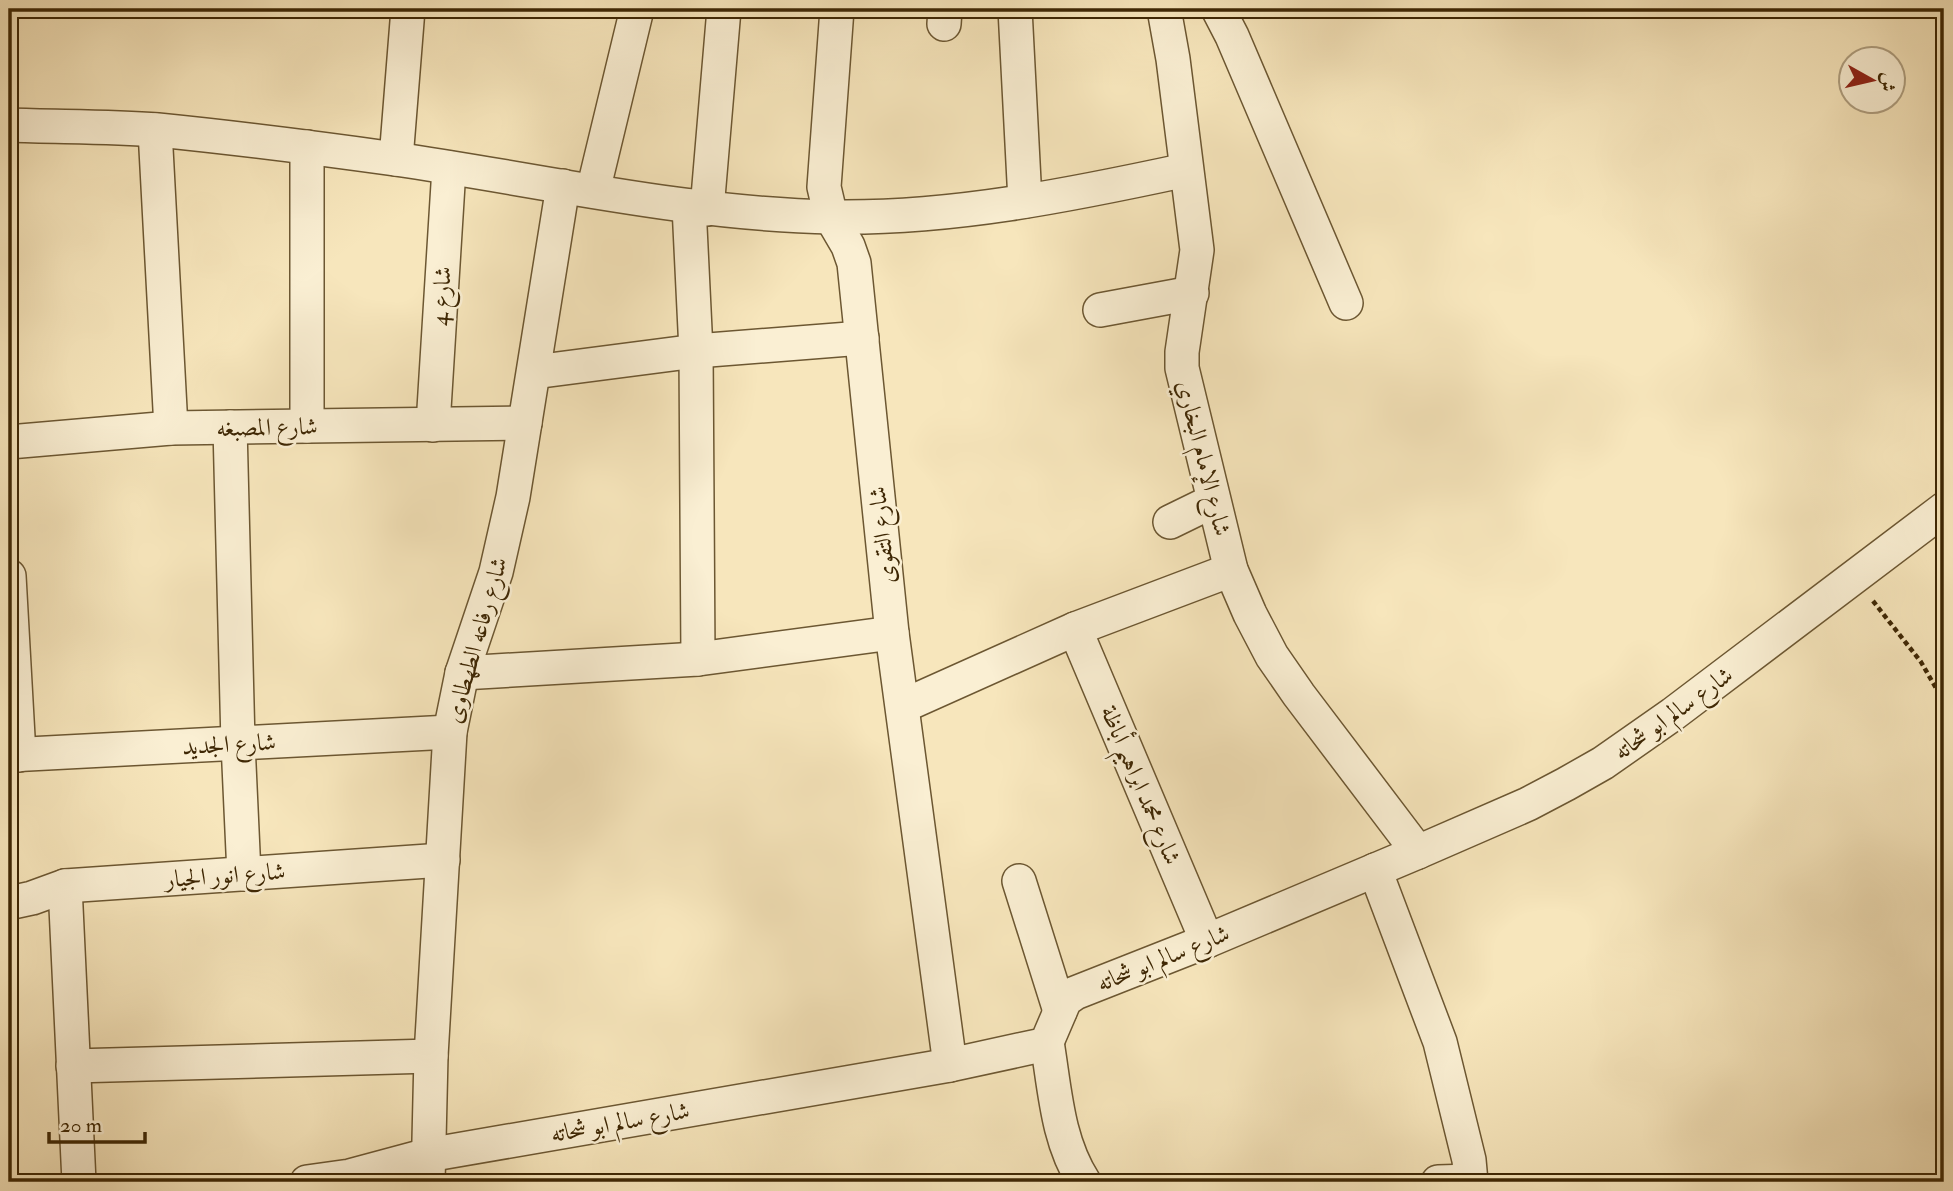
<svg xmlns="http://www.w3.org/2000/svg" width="1953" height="1191" viewBox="0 0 1953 1191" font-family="'IM FELL Double Pica',Amiri,serif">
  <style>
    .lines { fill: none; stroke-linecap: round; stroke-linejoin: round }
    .street-casing { stroke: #6c5732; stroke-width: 36 }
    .path { stroke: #3e2704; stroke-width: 4.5; stroke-dasharray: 5 3.5; stroke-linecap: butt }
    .street { stroke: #faefd3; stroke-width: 33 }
    .labels { text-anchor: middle; stroke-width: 5; stroke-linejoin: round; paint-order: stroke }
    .street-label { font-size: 24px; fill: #3e2704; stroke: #faefd3 }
  </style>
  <rect width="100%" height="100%" fill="#f7e6bc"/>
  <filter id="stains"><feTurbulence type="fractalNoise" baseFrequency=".00286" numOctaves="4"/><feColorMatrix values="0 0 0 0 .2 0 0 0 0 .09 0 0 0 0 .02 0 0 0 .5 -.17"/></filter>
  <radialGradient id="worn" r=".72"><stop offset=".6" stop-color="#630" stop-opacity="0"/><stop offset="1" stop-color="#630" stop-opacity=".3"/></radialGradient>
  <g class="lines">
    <defs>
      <g id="street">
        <polyline points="837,9 824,187 831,217 848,246 854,263 892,633 950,1065"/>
        <polyline points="1015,9 1025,201"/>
        <polyline points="1164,9 1173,59 1197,250 1182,352 1182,368 1231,570 1250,614 1272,656 1299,695 1418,852"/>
        <polyline points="1218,9 1232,36 1346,303"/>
        <polyline points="944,24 945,9"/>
        <path d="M9 125C58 127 109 126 158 130 237 138 316 148 395 159 540 180 685 214 832 217 951 219 1070 195 1186 170"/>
        <polyline points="155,130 171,428"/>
        <polyline points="396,159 408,9"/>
        <polyline points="593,191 637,9"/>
        <polyline points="689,206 696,351 698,659"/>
        <polyline points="707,209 724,9"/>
        <polyline points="1100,310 1192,293"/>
        <polyline points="534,372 696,351 862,338"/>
        <polyline points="433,425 449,168"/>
        <polyline points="307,426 307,147"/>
        <polyline points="230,427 238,743 244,874"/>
        <polyline points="9,442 171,428 525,423"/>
        <polyline points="1170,522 1213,501"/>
        <polyline points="9,576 19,755"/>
        <polyline points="1075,629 1207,941"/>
        <polyline points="462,673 698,659 892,633"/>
        <polyline points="903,706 1075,629 1231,570"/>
        <polyline points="9,755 450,732"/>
        <polyline points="1375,870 1440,1042 1469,1160 1471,1182"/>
        <polyline points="1019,881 1060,1011"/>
        <polyline points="65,886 79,1182"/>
        <polyline points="9,903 32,898 65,886 443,860"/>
        <path d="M1047 1042C1055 1090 1057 1140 1084 1182"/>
        <polyline points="73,1066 431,1056"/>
        <polyline points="307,1182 350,1176 428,1155 950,1065 1042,1045 1047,1042 1065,1000 1075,993 1207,941 1418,852 1528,804 1566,784 1603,763 1673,714 1944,509"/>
        <polyline points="428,1182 431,1056 450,732 462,673 496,572 513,497 563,186"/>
        <polyline points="1438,1182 1471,1181"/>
      </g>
    </defs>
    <use href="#street" class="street-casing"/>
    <polyline class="path" points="1873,601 1921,662 1944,702"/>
    <use href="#street" class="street"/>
  </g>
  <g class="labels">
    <g class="street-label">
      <text transform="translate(441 296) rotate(-86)" y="8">شارع 4</text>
      <text transform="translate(267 427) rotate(-1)" y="8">شارع المصبغه</text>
      <text transform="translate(1204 458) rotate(76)" y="8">شارع الإمام البخاري</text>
      <text transform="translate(882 535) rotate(-96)" y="8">شارع التقوى</text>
      <text transform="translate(476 640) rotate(-74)" y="8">شارع رفاعه الطهطاوى</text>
      <text transform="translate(1673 713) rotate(-36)" y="8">شارع سالم ابو شحاته</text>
      <text transform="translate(229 744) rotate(-3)" y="8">شارع الجديد</text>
      <text transform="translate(1141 785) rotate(67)" y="8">شارع محمد ابراهيم أباظة</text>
      <text transform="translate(225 875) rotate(-4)" y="8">شارع انور الجيار</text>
      <text transform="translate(1163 958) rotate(-22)" y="8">شارع سالم ابو شحاته</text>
      <text transform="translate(620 1122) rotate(-10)" y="8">شارع سالم ابو شحاته</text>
    </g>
  </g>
  <rect width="1953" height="1191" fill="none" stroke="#f7e6bc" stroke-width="35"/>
  <rect x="10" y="10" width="1932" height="1170" fill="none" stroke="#3e2704" stroke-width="3.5"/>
  <rect x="18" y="18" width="1918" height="1156" fill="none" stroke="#3e2704" stroke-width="2"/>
  <g transform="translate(1872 80) rotate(98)"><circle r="33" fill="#faefd3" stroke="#af9f80" stroke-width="2"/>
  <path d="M0-5L12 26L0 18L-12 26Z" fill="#8f2418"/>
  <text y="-10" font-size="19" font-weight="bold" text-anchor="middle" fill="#3e2704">ش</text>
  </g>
  <path d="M49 1132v10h96v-10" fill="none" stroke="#3e2704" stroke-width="3.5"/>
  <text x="60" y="1132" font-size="21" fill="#3e2704" stroke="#faefd3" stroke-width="5" paint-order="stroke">20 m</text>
  <rect width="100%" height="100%" filter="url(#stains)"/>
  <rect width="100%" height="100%" fill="url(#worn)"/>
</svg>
